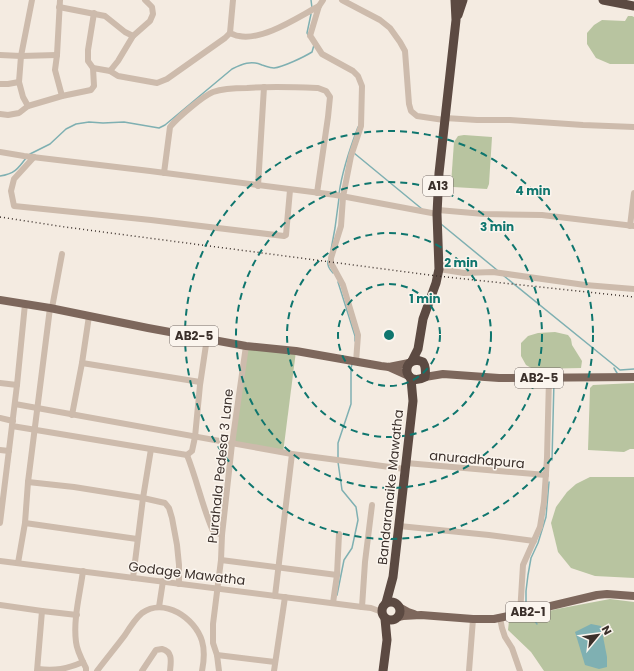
<svg xmlns="http://www.w3.org/2000/svg" width="634" height="671" viewBox="0 0 634 671" font-family="Poppins,sans-serif">
  <style>
    .green { fill: #b8c4a0 }
    .water { fill: #7fb0b2 }
    .lines { fill: none; stroke-linecap: round; stroke-linejoin: round }
    .stream { stroke: #7fb0b2; stroke-width: 1.5 }
    .minor { stroke: #cdbbac; stroke-width: 6 }
    .major { stroke: #7d675c; stroke-width: 8 }
    .highway { stroke: #5c4a42; stroke-width: 9 }
    .rail { stroke: #3b302b; stroke-width: 1.5; stroke-dasharray: 1 3; stroke-linecap: butt }
    .ring { fill: none; stroke: #0f766e; stroke-width: 2; stroke-dasharray: 7 5 }
    .labels { text-anchor: middle; stroke-width: 3; stroke-linejoin: round; paint-order: stroke }
    .shield { fill: #fbf5ee; stroke: #756b66; stroke-width: 1 }
    .shield-label { font-size: 12px; font-weight: bold; fill: #3b302b }
    .street-label { font-size: 13px; fill: #3b302b; stroke: #fbf5ee }
    .centre { fill: #0f766e; stroke: #fbf5ee; stroke-width: 2 }
    .ring-label { font-size: 12px; text-anchor: middle; font-weight: bold; fill: #0f766e; stroke: #fbf5ee; stroke-width: 3; stroke-linejoin: round; paint-order: stroke }
  </style>
  <rect width="100%" height="100%" fill="#f4ebe1"/>
  <g class="green">
    <polygon points="628,16 632,16 634,17 634,64 610,64 596,58 587,44 587,33 594,25 602,20 625,21"/>
    <polygon points="464,135 492,137 489,184 487,189 453,187 451,184 454,142 458,136"/>
    <polygon points="555,332 568,335 571,339 572,345 582,361 581,368 533,369 526,365 521,356 521,343 528,336 538,333"/>
    <polygon points="246,346 296,351 283,453 232,444"/>
    <polygon points="634,383 634,449 630,449 624,452 588,450 590,388 593,385"/>
    <polygon points="590,477 634,477 634,578 595,576 571,568 558,552 551,523 556,507 567,492 576,484"/>
    <polygon points="610,599 634,602 634,671 544,671 531,652 508,630 509,621 557,609"/>
  </g>
  <polygon class="water" points="591,624 601,626 607,657 607,667 599,669 585,665 575,632"/>
  <g class="lines">
    <g class="stream">
      <polyline points="311,0 312,8"/>
      <polyline points="308,35 307,33 311,14"/>
      <polyline points="354,153 422,209"/>
      <path d="M30 154 50 144 66 129 76 124 89 122 103 123 124 122 159 128 165 125 232 69C242 64 251 60 262 65 266 66 269 68 274 68 283 67 304 57 312 52L314 45"/>
      <path d="M0 176C14 174 18 169 26 158"/>
      <path d="M339 194C342 171 350 148 358 127"/>
      <polyline points="441,224 497,270"/>
      <polyline points="331,250 335,228 339,198"/>
      <path d="M328 261C327 266 330 270 333 273"/>
      <polyline points="504,276 620,370 634,369"/>
      <polyline points="338,282 355,336 355,341"/>
      <polyline points="614,368 617,373"/>
      <polyline points="338,458 338,443 351,404 351,368 352,364"/>
      <polyline points="552,460 554,381 555,381"/>
      <polyline points="337,595 344,560 352,548 358,520 356,507 342,490 338,462"/>
      <polyline points="528,607 526,602 526,591 528,575 531,558 538,543 546,517 549,482"/>
      <polyline points="530,614 537,624"/>
    </g>
    <g class="minor">
      <polyline points="60,0 57,55 55,70 62,96"/>
      <path d="M233 0 230 33C233 34 236 36 239 36 263 41 298 17 319 6L323 0"/>
      <polyline points="342,0 380,20 390,28 400,42 405,51 409,104 411,111 417,116 444,120"/>
      <polyline points="319,6 310,36 311,37 322,54 353,71 358,76 362,86 361,126 351,156 343,197 341,226 331,258 331,263 343,285 358,335 356,362"/>
      <polyline points="59,7 105,16 125,32 133,36"/>
      <polyline points="0,55 21,56 57,55"/>
      <polyline points="93,68 88,61 88,50 94,13"/>
      <polyline points="110,71 118,61 133,36 150,21 153,14 152,7 145,0"/>
      <polyline points="0,84 8,84 19,82"/>
      <polyline points="28,106 23,97 19,82 21,56 32,0"/>
      <polyline points="0,114 8,115 19,113 28,106 62,96 91,90 94,86 93,68 110,71 118,76 157,83 167,79 225,38 230,33"/>
      <polyline points="445,118 477,120 510,120 583,125 634,127"/>
      <polyline points="0,152 24,156 150,171 336,195 437,214"/>
      <polyline points="34,157 14,179 11,191 14,206 151,220 284,236 286,235 290,190"/>
      <path d="M164 173 170 127C177 118 203 96 213 92 224 88 236 88 247 88 271 86 294 87 318 88L326 91 330 97 328 117 317 193"/>
      <polyline points="258,186 264,87"/>
      <polyline points="438,210 484,214 542,215 634,226"/>
      <polyline points="630,226 634,193"/>
      <polyline points="439,269 464,273 493,272 585,285 634,289"/>
      <polyline points="52,308 62,254"/>
      <polyline points="82,363 200,382"/>
      <polyline points="0,383 17,385"/>
      <polyline points="15,404 292,454 405,469"/>
      <polyline points="72,415 82,363 89,316"/>
      <polyline points="0,418 13,421"/>
      <polyline points="12,426 187,455 192,451 195,437 200,385 207,338"/>
      <polyline points="0,450 9,451"/>
      <path d="M187 455C197 480 202 506 213 531L222 535"/>
      <polyline points="406,463 546,475"/>
      <polyline points="28,482 74,487 143,498 165,503 169,508 172,518 177,545 179,565 179,584"/>
      <polyline points="0,523 17,385 25,304"/>
      <polyline points="25,523 137,539"/>
      <polyline points="399,526 489,535 534,541"/>
      <polyline points="221,560 337,575"/>
      <polyline points="0,561 362,607 371,608 382,612"/>
      <polyline points="18,563 25,523 28,482 50,308"/>
      <path d="M83 571C80 594 73 619 76 642 77 651 82 660 86 668V671"/>
      <polyline points="133,578 143,498 151,449"/>
      <polyline points="275,596 292,454"/>
      <polyline points="333,603 337,575 339,534"/>
      <polyline points="0,605 42,611 77,615"/>
      <polyline points="159,607 163,581"/>
      <polyline points="362,607 365,562 372,505"/>
      <polyline points="520,614 523,565 540,527 544,502 547,458 549,378"/>
      <polyline points="500,618 502,628 505,637 512,648 520,671"/>
      <polyline points="217,655 275,662"/>
      <path d="M38 669C55 671 67 669 83 662"/>
      <polyline points="37,671 42,611"/>
      <path d="M97 671C106 659 116 647 125 635 130 627 135 619 142 613 164 597 195 618 202 641 205 651 204 661 202 671"/>
      <path d="M142 671 156 650 162 649C173 652 171 661 170 671"/>
      <polyline points="219,671 217,655 213,643 213,624 221,560 222,535 232,444 246,346"/>
      <polyline points="274,671 285,597"/>
      <polyline points="469,671 473,619"/>
    </g>
    <g class="major">
      <polyline points="0,300 50,308 148,328 246,346 296,351 381,366 389,367 409,363"/>
      <polyline points="389,367 409,376"/>
      <polyline points="425,377 443,374 499,378 634,377"/>
      <polyline points="399,607 408,612 414,614"/>
      <polyline points="398,617 403,616 421,615 473,619 494,619 513,615 597,595 607,594 634,596"/>
    </g>
    <g class="highway">
      <polyline points="603,0 634,6"/>
      <polyline points="458,15 463,0"/>
      <path d="M417 360 423 362C426 367 426 371 425 377 408 386 402 368 411 362 412 361 415 361 417 360Z"/>
      <polyline points="412,361 418,349 423,319 436,283 439,269 437,214 439,173 456,20 455,0"/>
      <circle cx="391" cy="611" r="9"/>
      <polyline points="386,603 393,577 413,401 411,379"/>
      <polyline points="383,671 387,640 385,619"/>
    </g>
    <polyline class="rail" points="0,217 65,227 437,276 634,297"/>
  </g>
  <g class="ring">
    <circle cx="389" cy="335" r="51"/>
    <circle cx="389" cy="335" r="102"/>
    <circle cx="389" cy="335" r="153"/>
    <circle cx="389" cy="335" r="204"/>
  </g>
  <g class="labels">
    <g class="shield">
      <rect x="423" y="176" width="30" height="20" rx="3"/>
      <rect x="170" y="326" width="48" height="20" rx="3"/>
      <rect x="515" y="368" width="48" height="20" rx="3"/>
      <rect x="506" y="602" width="44" height="20" rx="3"/>
    </g>
    <g class="shield-label">
      <text x="438" y="190">A13</text>
      <text x="194" y="340">AB2-5</text>
      <text x="539" y="382">AB2-5</text>
      <text x="528" y="616">AB2-1</text>
    </g>
    <g class="street-label">
      <text transform="translate(477 459) rotate(5)" y="5">anuradhapura</text>
      <text transform="translate(220 466) rotate(-84)" y="5">Purahala Pedesa 3 Lane</text>
      <text transform="translate(390 487) rotate(-84)" y="5">Bandaranaike Mawatha</text>
      <text transform="translate(187 573) rotate(7)" y="5">Godage Mawatha</text>
    </g>
  </g>
  <circle cx="389" cy="335" r="6" class="centre"/>
  <g class="ring-label">
    <text x="533" y="195">4 min</text>
    <text x="497" y="231">3 min</text>
    <text x="461" y="267">2 min</text>
    <text x="425" y="303">1 min</text>
  </g>
  <g transform="translate(598 635) rotate(61)" stroke="#fbf5ee" stroke-width="3" paint-order="stroke">
  <path d="M0-3L7 15L0 10L-7 15Z" fill="#3b302b"/>
  <text y="-6" font-size="11" font-weight="bold" text-anchor="middle" fill="#3b302b">N</text>
  </g>
</svg>
